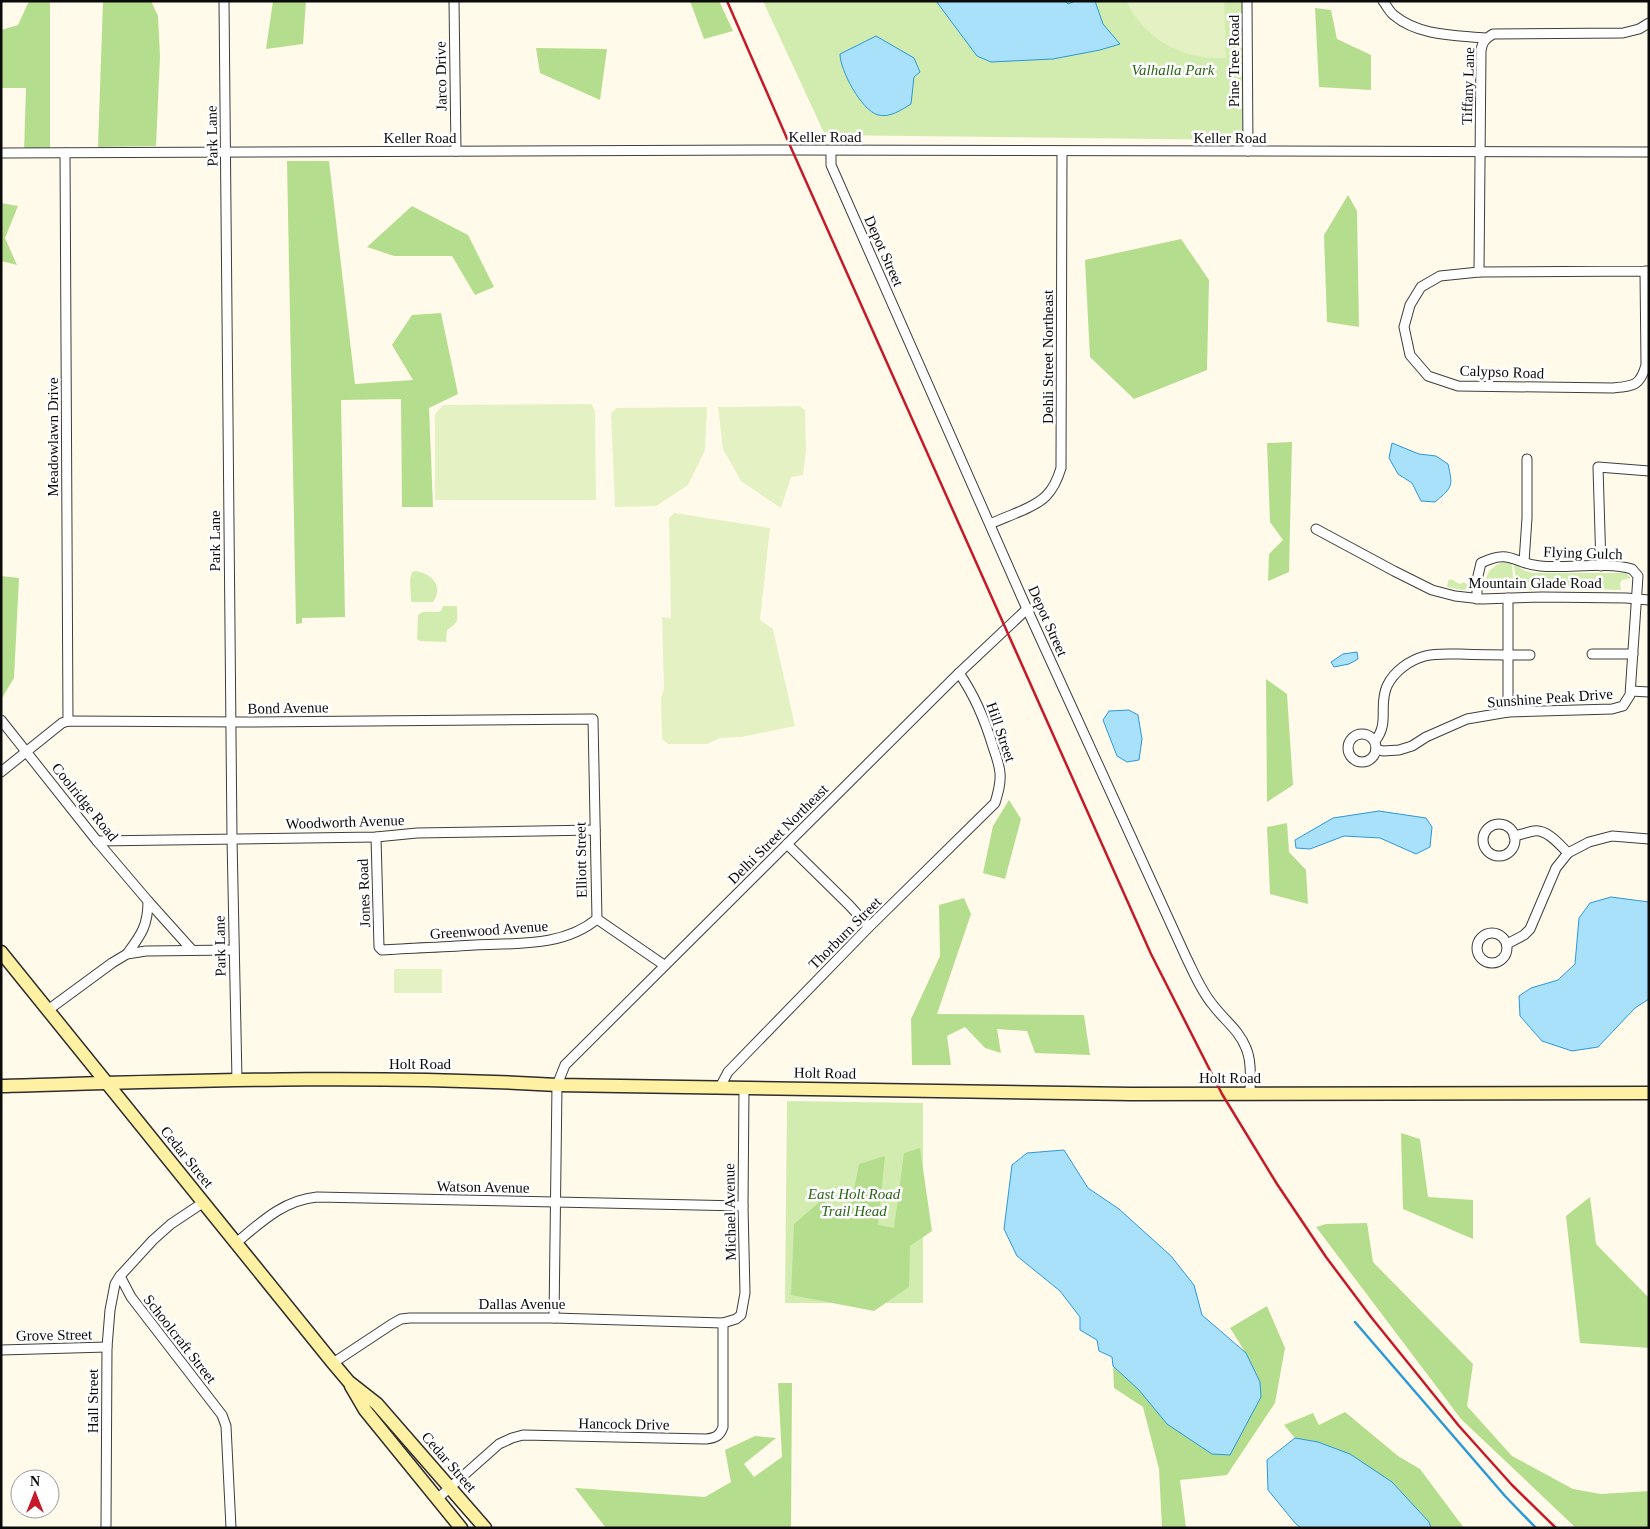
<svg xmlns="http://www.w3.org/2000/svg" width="1650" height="1529" viewBox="0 0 1650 1529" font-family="Georgia,serif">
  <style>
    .green { fill: #d2ecb0 }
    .forest { fill: #b5dd8e }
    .pitch { fill: #e4f2c3 }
    .water { fill: #a9e0fa; stroke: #2b99d7 }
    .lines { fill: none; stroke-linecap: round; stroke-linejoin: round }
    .stream { stroke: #2b99d7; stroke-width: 2.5 }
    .street-casing { stroke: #3e3e3e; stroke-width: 11 }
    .secondary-casing { stroke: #2d2d2d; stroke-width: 15 }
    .street { stroke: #fff; stroke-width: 9 }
    .secondary { stroke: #fff1a4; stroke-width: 12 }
    .rail { stroke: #c41a29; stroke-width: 2.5 }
    .labels { text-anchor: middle; stroke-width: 5; stroke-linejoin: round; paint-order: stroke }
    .street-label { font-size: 15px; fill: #0b0b0b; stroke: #fff }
    .park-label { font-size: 15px; font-style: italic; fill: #2b6618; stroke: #fff }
  </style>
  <rect width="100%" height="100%" fill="#fffae9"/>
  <g class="green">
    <polygon points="763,1 1243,1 1244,140 825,135"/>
    <path d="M1504 562 1512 563 1514 590 1489 589C1481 577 1492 565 1504 562Z"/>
    <polygon points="1514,564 1525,571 1534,573 1626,573 1631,578 1622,580 1620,583 1621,590 1565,588 1517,590"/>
    <path d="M416 571C432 574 444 586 433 602H412L411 601 410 579 412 572Z"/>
    <polygon points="1451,579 1460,584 1464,582 1471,588 1463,590 1447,587 1448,581"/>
    <path d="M443 606H457C457 622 460 621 447 630L446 642 420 641 417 639 418 615C425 609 434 614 441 611Z"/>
    <polygon points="787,1101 923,1103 923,1303 785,1303"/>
  </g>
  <g class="forest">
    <polygon points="29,1 50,1 50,153 24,153 26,88 1,88 1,30 18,25"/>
    <polygon points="103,1 151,1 158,16 160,56 156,146 98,147"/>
    <polygon points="273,1 306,1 303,44 266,49"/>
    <polygon points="690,1 719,1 733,31 704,39"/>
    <polygon points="1315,8 1331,10 1337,39 1371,55 1371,90 1319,87"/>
    <polygon points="536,48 607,49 600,100 540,73"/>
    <polygon points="287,161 329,161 355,384 413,380 392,345 412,315 441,313 458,394 429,408 433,507 402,507 401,399 341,400 345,617 302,618 302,623 296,624"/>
    <polygon points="1348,195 1357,211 1359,327 1327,322 1324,235"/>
    <polygon points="1,203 18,206 5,238 17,265 1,261"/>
    <polygon points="412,206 468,235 494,287 475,295 452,256 394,256 367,247"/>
    <polygon points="1181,239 1209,280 1207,370 1134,399 1090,357 1085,260"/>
    <polygon points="1292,442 1289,572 1268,581 1269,554 1283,540 1270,522 1267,443"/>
    <polygon points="1,576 19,578 14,678 2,698"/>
    <polygon points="1266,679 1287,694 1293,785 1267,802"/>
    <polygon points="1009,800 1021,819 1005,879 983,873 993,826"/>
    <polygon points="1287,823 1289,852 1306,870 1308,904 1270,894 1267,827"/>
    <polygon points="964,898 971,914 937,1014 1084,1015 1090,1055 1035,1053 1027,1031 997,1029 1001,1053 985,1048 965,1027 947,1036 951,1065 912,1065 911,1019 940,956 939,905"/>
    <polygon points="1401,1133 1420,1139 1428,1197 1473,1200 1473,1239 1403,1209"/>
    <polygon points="920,1148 932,1231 910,1246 909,1287 874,1311 791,1295 794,1224 822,1200 848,1220 859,1164 885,1156 878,1225 894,1228 904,1153"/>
    <polygon points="1590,1197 1596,1244 1649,1298 1649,1348 1580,1343 1566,1216"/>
    <polygon points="1367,1223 1373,1262 1473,1364 1467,1406 1512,1456 1573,1489 1601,1494 1649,1491 1649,1528 1576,1528 1461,1419 1316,1227 1326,1224"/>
    <path d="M1267 1306 1285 1348 1275 1403 1227 1475 1180 1480 1186 1528H1162L1159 1469 1143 1407 1114 1388 1113 1366 1139 1390 1261 1397C1259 1371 1244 1350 1230 1328Z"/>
    <polygon points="778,1383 792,1383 791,1528 606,1528 575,1488 705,1497 731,1482 725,1450 755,1436 776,1438 744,1464 754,1477 782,1457"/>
    <polygon points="1345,1412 1398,1456 1420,1469 1464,1528 1431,1528 1429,1522 1392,1482 1318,1442 1295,1438 1284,1425 1313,1413 1319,1425"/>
  </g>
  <g class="pitch">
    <path d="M1126 1H1224L1226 58C1183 60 1145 40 1126 1Z"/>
    <polygon points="591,404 595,411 596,500 435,500 435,414 443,405"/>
    <polygon points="799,406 805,410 806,451 803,475 791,477 781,508 741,481 723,449 718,407"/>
    <polygon points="707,407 705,450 688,485 656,506 615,507 611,413 617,408"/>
    <polygon points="674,513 770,528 760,620 773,629 795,726 741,737 720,738 707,744 668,744 662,739 661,698 664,689 662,617 671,618 669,518"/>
    <rect x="394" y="969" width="48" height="24"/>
  </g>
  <g class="water">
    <polygon points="936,1 1065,1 1068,4 1075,1 1095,1 1103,24 1120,44 1100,50 1053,59 991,62 977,56"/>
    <path d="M876 36 914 58 920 72 914 77 911 104C901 110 890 118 878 115 861 110 840 70 840 54Z"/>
    <path d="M1392 443 1419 454 1436 456 1448 464C1453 486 1453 487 1435 502L1421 501 1412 483 1398 474 1389 458Z"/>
    <polygon points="1357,652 1358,659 1349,664 1334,667 1331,662 1343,654"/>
    <polygon points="1129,710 1138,715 1142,739 1139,760 1127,762 1117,756 1103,720 1109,711"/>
    <polygon points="1379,811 1426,818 1432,827 1430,847 1416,854 1380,838 1344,836 1310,849 1296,848 1295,840 1333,818"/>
    <polygon points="1611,897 1649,902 1649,999 1635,1008 1598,1047 1572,1051 1542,1041 1520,1016 1519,996 1531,988 1558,980 1575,964 1579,918 1590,903"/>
    <polygon points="1064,1150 1088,1188 1119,1209 1171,1256 1194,1285 1202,1315 1246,1353 1260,1382 1261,1397 1230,1455 1212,1454 1167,1424 1139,1390 1113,1366 1112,1357 1099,1351 1097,1340 1080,1330 1080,1317 1060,1291 1017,1256 1004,1229 1012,1165 1027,1153"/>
    <polygon points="1295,1438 1318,1442 1350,1454 1392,1482 1429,1522 1431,1528 1301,1528 1295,1523 1268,1490 1267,1460"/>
  </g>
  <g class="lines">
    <polyline class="stream" points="1355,1322 1505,1496 1536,1528"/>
    <defs>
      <g id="street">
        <polyline points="224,1 232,838 237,1080"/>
        <polyline points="454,1 456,151"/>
        <polyline points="1247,1 1248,151"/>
        <path d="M1383 1C1387 6 1390 13 1395 16 1419 36 1456 35 1485 38"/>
        <path d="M831 151V165L1027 609 1186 957C1194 973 1201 991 1213 1005 1224 1020 1239 1030 1246 1048 1252 1062 1250 1079 1250 1094"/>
        <polyline points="1,153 792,150 1649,152"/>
        <polyline points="65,153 68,721"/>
        <path d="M1645 271 1646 365C1640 386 1634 386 1613 388L1458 386 1428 376 1410 355 1404 327 1410 305 1421 287 1440 276 1479 272 1645 271H1649"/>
        <path d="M1479 272 1481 51C1482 42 1485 39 1493 34L1623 33 1639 29 1649 23"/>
        <path d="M990 524C1007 516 1034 508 1046 496 1054 488 1058 478 1061 468L1062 152"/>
        <polyline points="1316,529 1394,571 1432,590 1455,596 1482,599 1542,597 1626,598 1649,600"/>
        <polyline points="1524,562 1527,518 1527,459"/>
        <polyline points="1601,566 1598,467 1649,471"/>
        <polyline points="1508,598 1508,712"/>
        <polyline points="1592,654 1633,654"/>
        <polyline points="1631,691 1649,692"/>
        <path d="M1 720 97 841 148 901C148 926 141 935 127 954"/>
        <circle cx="1362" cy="748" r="14"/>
        <path d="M1375 741C1390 723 1378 706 1387 686 1394 671 1410 660 1425 656 1436 653 1449 654 1460 654 1483 655 1507 655 1530 655"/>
        <path d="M1376 749 1383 751 1399 750 1412 746 1426 737 1467 719 1508 712 1612 709 1623 706 1630 695 1638 576 1632 569C1606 561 1568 569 1540 566 1514 564 1511 548 1481 563L1477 580V599"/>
        <polyline points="1,772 62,723 68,721 243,722 593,719 597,919 664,965"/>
        <circle cx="1499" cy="840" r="16"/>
        <path d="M1514 836C1520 835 1528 832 1534 831 1547 829 1560 845 1568 853"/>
        <path d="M376 837 379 947 382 950C413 948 444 947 475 945 517 943 563 947 597 919"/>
        <polyline points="97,841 376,837 417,833 595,830"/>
        <polyline points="787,844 849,905 869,927"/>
        <polyline points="148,901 192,950"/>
        <circle cx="1492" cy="948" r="15"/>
        <polyline points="1507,944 1524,935 1530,929 1556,868 1568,853 1589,842 1612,836 1649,839"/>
        <polyline points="48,1010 112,963 127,954 146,951 233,950"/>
        <path d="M720 1087 728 1072 869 927 995 803C998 793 1001 783 1000 773 999 764 996 755 993 747 985 720 975 696 959 673"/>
        <path d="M236 1243C261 1222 284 1200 317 1197L743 1206"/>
        <polyline points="120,1276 131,1297 222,1415 226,1426 231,1528"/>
        <polyline points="554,1318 557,1085 565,1065 959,673 1027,609"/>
        <polyline points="1,1350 107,1347"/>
        <polyline points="333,1363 392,1324 401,1319 410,1318 554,1318 723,1323 736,1319 741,1315 745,1293 743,1206 744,1088"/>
        <path d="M437 1499 499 1444 512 1438 523 1435 706 1439C715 1438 720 1436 723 1427V1323"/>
        <polyline points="106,1528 107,1347 110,1310 115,1284 120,1276 153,1240 171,1224 204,1202"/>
      </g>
      <g id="secondary">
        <polyline points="1,952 333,1363 349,1382 377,1404 485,1528"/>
        <path d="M1 1086C186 1081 372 1074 557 1085L1131 1094 1649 1093"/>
        <polyline points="351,1386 365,1410 461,1528"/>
      </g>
    </defs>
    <use href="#street" class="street-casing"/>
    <use href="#secondary" class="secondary-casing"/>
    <use href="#street" class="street"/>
    <use href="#secondary" class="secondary"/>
    <polyline class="rail" points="727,1 792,150 1151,954 1222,1094 1277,1184 1326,1257 1371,1317 1459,1426 1512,1485 1556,1528"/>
  </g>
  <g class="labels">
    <g class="street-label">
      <text transform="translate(1234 61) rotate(-90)" y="5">Pine Tree Road</text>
      <text transform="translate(441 76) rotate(-91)" y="5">Jarco Drive</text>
      <text transform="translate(1468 86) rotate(-88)" y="5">Tiffany Lane</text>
      <text transform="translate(212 136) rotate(-91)" y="5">Park Lane</text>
      <text x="825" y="142">Keller Road</text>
      <text x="420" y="143">Keller Road</text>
      <text x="1230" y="143">Keller Road</text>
      <text transform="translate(884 251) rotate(66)" y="5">Depot Street</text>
      <text transform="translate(1048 357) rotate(-90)" y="5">Dehli Street Northeast</text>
      <text transform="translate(1502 372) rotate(2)" y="5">Calypso Road</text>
      <text transform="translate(53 437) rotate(-90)" y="5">Meadowlawn Drive</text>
      <text transform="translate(215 541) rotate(-90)" y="5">Park Lane</text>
      <text transform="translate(1583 553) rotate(2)" y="5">Flying Gulch</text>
      <text x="1535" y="588">Mountain Glade Road</text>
      <text transform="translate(1048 621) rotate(66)" y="5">Depot Street</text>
      <text transform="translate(1550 698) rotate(-4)" y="5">Sunshine Peak Drive</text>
      <text transform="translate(288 708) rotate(-1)" y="5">Bond Avenue</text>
      <text transform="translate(1001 732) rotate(71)" y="5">Hill Street</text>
      <text transform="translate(85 802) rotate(51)" y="5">Coolridge Road</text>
      <text transform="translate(345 822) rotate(-2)" y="5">Woodworth Avenue</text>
      <text transform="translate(778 834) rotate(-45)" y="5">Delhi Street Northeast</text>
      <text transform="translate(581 860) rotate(-91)" y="5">Elliott Street</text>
      <text transform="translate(364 893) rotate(-92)" y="5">Jones Road</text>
      <text transform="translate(489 930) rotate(-4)" y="5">Greenwood Avenue</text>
      <text transform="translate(845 933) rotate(-45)" y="5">Thorburn Street</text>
      <text transform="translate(220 946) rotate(-91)" y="5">Park Lane</text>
      <text x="420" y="1069">Holt Road</text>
      <text transform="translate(825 1073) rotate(1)" y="5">Holt Road</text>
      <text x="1230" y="1083">Holt Road</text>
      <text transform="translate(187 1157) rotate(51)" y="5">Cedar Street</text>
      <text transform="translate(483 1187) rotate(1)" y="5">Watson Avenue</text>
      <text transform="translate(730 1212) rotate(-91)" y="5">Michael Avenue</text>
      <text x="522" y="1309">Dallas Avenue</text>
      <text transform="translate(54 1335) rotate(-1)" y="5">Grove Street</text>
      <text transform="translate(180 1339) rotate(52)" y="5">Schoolcraft Street</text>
      <text transform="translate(93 1401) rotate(-90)" y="5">Hall Street</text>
      <text transform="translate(624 1424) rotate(1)" y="5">Hancock Drive</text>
      <text transform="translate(449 1462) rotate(49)" y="5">Cedar Street</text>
    </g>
    <g class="park-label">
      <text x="1173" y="75">Valhalla Park</text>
      <text x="854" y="1199">East Holt Road<tspan x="854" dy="17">Trail Head</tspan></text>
    </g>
  </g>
  <rect width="1650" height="1529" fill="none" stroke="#0b0b0b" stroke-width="5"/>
  <g transform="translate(35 1494)"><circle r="24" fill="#ffffff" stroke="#9d9d9d"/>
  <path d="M0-4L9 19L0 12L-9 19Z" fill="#c41a29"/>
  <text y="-8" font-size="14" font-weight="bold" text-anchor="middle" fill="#0b0b0b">N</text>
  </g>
</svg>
